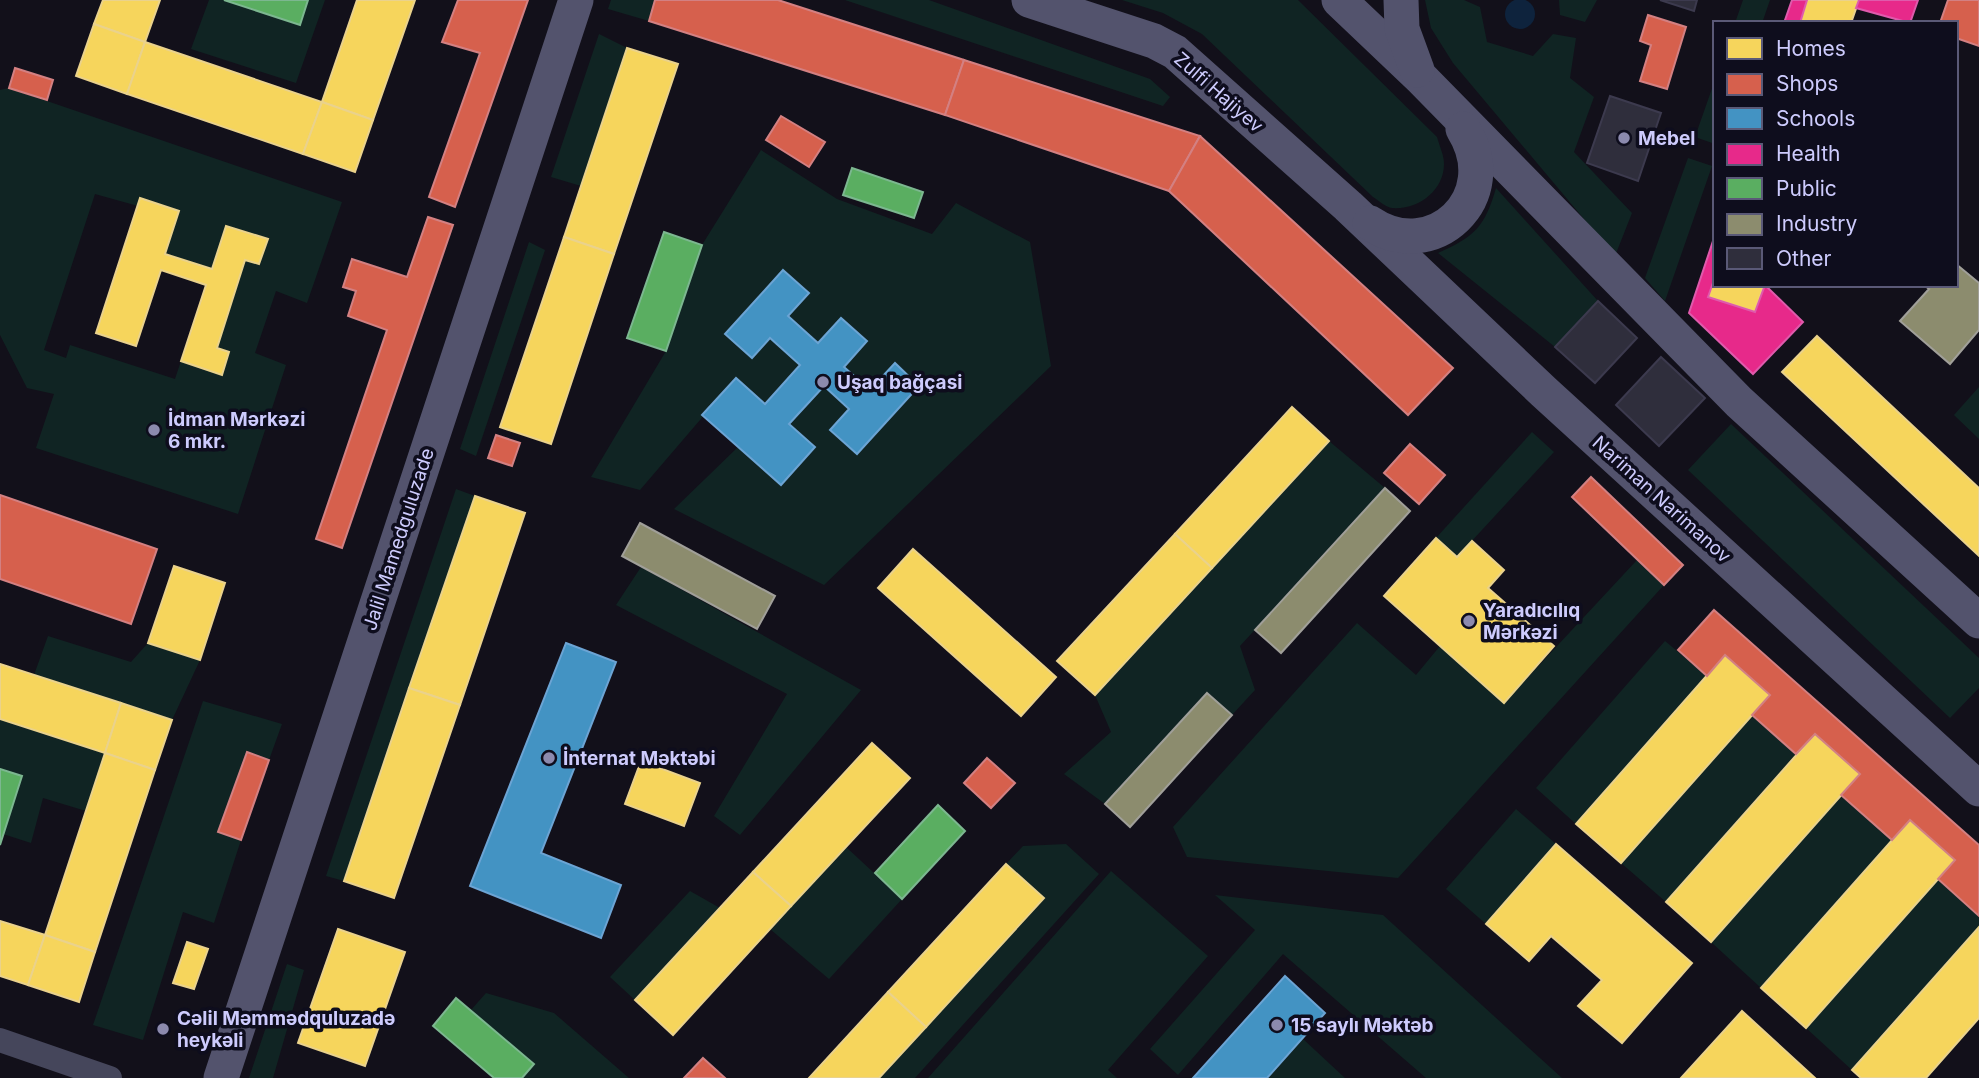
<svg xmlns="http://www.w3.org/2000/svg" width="1979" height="1078" viewBox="0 0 1979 1078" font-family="Inter,sans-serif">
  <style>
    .green { fill: #102423; fill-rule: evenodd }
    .water { fill: #0e233d }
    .homes { fill: #f6d55c; stroke: #ead28c; stroke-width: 2 }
    .shops { fill: #d6604d; stroke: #d38082; stroke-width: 2 }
    .schools { fill: #4393c3; stroke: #6ca4d4; stroke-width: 2 }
    .health { fill: #e7298a; stroke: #df5aac; stroke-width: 2 }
    .public { fill: #5aae61; stroke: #7cb790; stroke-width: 2 }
    .industry { fill: #8c8c6e; stroke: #a09f99; stroke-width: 2 }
    .building { fill: #2f2e3c; stroke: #3c3a4e; stroke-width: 2 }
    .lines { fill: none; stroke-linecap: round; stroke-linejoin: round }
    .minor { stroke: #45465b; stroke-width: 24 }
    .secondary { stroke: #53536d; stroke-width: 35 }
    .poi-dot { fill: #8c8aae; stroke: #0e0d1d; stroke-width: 2.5 }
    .labels { text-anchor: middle; stroke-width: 7; stroke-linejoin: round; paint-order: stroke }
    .street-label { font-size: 19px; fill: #cdcbfd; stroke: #0e0d1d }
    .poi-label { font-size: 19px; font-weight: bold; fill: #cdcbfd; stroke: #0e0d1d; text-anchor: start }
  </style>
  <rect width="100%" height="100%" fill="#12101a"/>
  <g class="green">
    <polygon points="209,0 224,0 299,25 308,0 325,0 296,83 191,49"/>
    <polygon points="611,0 655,0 649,21 608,9"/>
    <polygon points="845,0 929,0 1150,79 1170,97 1163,106"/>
    <path d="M1122 0H1298L1437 137C1439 145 1444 155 1444 164 1444 190 1419 210 1392 208 1386 207 1379 201 1373 197L1202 34 1163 13Z"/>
    <polygon points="1425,0 1464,0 1480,7 1487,42 1533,56 1553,34 1576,38 1570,78 1594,97 1574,152 1632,213 1615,256 1453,63 1431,28"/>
    <polygon points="1559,0 1597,0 1585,22 1560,15"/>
    <polygon points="1743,0 1770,0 1762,23 1735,23"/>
    <polygon points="599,34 627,48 581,186 551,177"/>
    <polygon points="1715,80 1715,144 1695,137"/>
    <path d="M9 88 342 202 307 303 276 291 255 353 286 365 238 514 36 448 54 394 27 388 0 335V90ZM95 194 138 206 141 199 179 211 165 254 212 269 267 239 259 264 245 260 217 348 229 352 222 374 181 361 175 379 70 345 66 358 44 350Z"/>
    <polygon points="761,150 837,199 932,234 956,203 1030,242 1051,366 824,585 674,509 738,447 781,485 815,447 789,424 824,386 849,409 830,430 857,454 919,386 895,364 870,390 844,367 867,341 841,318 818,343 788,316 808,293 783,270 725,334 752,358 770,338 800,365 765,404 736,378 640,490 591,477 666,351 702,245"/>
    <polygon points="1688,158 1712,166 1665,301 1645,278"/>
    <path d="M1496 188 1598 301 1555 347 1438 253C1474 237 1485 227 1496 188Z"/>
    <polygon points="529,242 545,250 476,456 460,449"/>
    <polygon points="1979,387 1979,439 1954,415"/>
    <polygon points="1731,424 1979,658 1979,688 1950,718 1688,470"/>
    <polygon points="1532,432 1554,452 1457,557 1436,538"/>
    <polygon points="1329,441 1385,488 1240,646 1255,690 1232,715 1206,693 1105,804 1064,774 1111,732 1095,695"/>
    <polygon points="456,489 475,496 344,881 326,876"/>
    <polygon points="1637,560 1664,585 1398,878 1187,857 1173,827 1357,623 1416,675 1440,646 1504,703"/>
    <polygon points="641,567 861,690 740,835 714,816 787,694 616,605"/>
    <polygon points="48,636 131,662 148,643 200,660 172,720 34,675"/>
    <polygon points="1665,641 1707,676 1576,824 1536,788"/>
    <polygon points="203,701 282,724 269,760 247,752 218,831 241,840 214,923 183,912 143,1040 93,1025"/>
    <polygon points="1752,715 1796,754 1666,902 1621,863"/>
    <polygon points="0,719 105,753 86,811 43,798 31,843 3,834 22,776 0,769"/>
    <polygon points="1841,795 1892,840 1761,988 1711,942"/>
    <polygon points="1516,809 1556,844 1486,924 1446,889"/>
    <polygon points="1066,844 1099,874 915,1078 879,1078 1044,899 1006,864 1023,846"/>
    <polygon points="846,847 902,899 829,979 770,929"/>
    <polygon points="1111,871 1208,956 1108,1070 1117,1078 928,1078"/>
    <polygon points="1938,879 1979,916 1979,927 1852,1070 1806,1028"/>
    <polygon points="690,891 720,908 635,1000 610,977"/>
    <polygon points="1215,895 1383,915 1562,1078 1426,1078 1283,954 1178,1075 1150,1049 1255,930"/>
    <polygon points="287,964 304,970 273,1078 249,1078"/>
    <polygon points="486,993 554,1013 629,1078 522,1078 534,1064 471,1010"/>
    <polygon points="1302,1038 1345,1078 1267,1078"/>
  </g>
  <circle class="water" cx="1520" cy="14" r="15"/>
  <g class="homes">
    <polygon points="103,0 160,0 145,42 94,24"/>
    <polygon points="357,0 415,0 373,120 322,102"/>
    <polygon points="1807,0 1859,0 1851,23 1800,23"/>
    <polygon points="94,24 145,42 127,94 76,76"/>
    <polygon points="145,42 322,102 303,154 127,94"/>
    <polygon points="627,48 678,64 614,254 564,237"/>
    <polygon points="322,102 373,120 355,172 303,154"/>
    <polygon points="140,198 179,211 165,254 212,269 226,226 268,239 259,264 245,260 217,348 229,352 222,375 181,361 206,285 161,270 136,346 96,333"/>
    <polygon points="564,237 614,254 551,444 500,427"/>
    <polygon points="1715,277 1715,285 1764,285 1755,312 1708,297"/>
    <polygon points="1817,336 1979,488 1979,556 1782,372"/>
    <polygon points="1292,407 1329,441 1212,568 1175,534"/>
    <polygon points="475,496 525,513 460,705 409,688"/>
    <polygon points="1175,534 1212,568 1095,695 1057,661"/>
    <polygon points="1436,538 1457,557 1472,541 1504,570 1488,588 1554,646 1504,703 1384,596"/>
    <polygon points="913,549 1056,677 1021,716 878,588"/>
    <polygon points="174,566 225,583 200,660 148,643"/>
    <polygon points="1725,655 1770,695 1621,863 1576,824"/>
    <polygon points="0,664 121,703 105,753 0,719"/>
    <polygon points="409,688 460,705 394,898 344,881"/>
    <polygon points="121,703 172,720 155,770 105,753"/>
    <polygon points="1815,734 1860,774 1711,942 1666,902"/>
    <polygon points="872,743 910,778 791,906 753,872"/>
    <polygon points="105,753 155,770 95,952 45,935"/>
    <polygon points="641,761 700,783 684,826 625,804"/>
    <polygon points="1910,820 1955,860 1806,1028 1761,988"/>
    <polygon points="1556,844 1692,963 1622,1043 1578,1006 1602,980 1551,936 1529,961 1486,924"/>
    <polygon points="1006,864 1044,898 926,1027 888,992"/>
    <polygon points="753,872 791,906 673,1035 635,1000"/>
    <polygon points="0,921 45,935 28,985 0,976"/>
    <polygon points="1979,927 1979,1018 1926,1078 1861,1078 1852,1070"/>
    <polygon points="338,929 405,952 365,1066 298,1043"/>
    <polygon points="45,935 95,952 79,1002 28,985"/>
    <polygon points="187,942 208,949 194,989 173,983"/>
    <polygon points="888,992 926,1027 879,1078 809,1078"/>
    <polygon points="1742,1011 1815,1078 1681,1078"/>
  </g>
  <g class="shops">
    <polygon points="458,0 528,0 455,207 429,197 480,53 442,42"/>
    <polygon points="655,0 778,0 964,60 945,115 649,21"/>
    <polygon points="1948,0 1979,0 1979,46 1956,38 1956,23 1940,23"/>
    <polygon points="1648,15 1686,27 1667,89 1640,81 1651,45 1640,41"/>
    <polygon points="964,60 1200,136 1169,191 945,115"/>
    <polygon points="15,68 53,80 47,100 9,88"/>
    <polygon points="781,116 825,142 809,167 766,140"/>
    <polygon points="1200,136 1453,368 1408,415 1169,191"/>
    <polygon points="428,217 453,225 342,548 316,539 387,330 348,316 356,291 343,287 352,259 407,277"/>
    <polygon points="496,435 520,443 512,466 488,458"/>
    <polygon points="1410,444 1445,475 1419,504 1384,473"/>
    <polygon points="1591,477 1683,565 1664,585 1572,497"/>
    <polygon points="0,495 157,549 131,624 0,579"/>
    <polygon points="1714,610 1979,845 1979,916 1938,879 1955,860 1910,820 1892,840 1841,795 1860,774 1815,734 1796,754 1752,715 1770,695 1725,655 1707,676 1678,650"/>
    <polygon points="247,752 269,760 241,840 218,832"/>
    <polygon points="987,758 1015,783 991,808 964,783"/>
    <polygon points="703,1058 725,1078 684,1078"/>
  </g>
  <g class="schools">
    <polygon points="783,270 809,293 788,316 818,343 841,318 867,341 844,367 870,390 895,363 919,386 857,454 830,430 849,409 824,386 789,424 815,447 781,485 702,415 736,378 765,404 800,365 770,338 752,358 725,334"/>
    <polygon points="566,643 616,662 541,853 621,885 601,938 470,886"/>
    <polygon points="1285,976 1325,1013 1267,1078 1193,1078"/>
  </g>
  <g class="health">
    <polygon points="1792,0 1807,0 1800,23 1784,23"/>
    <polygon points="1859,0 1918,0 1910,23 1856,8"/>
    <polygon points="1715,235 1715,277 1708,297 1755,312 1765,285 1803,322 1753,374 1689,313"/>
  </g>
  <g class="public">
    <polygon points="224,0 308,0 300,25"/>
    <polygon points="852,168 923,192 914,218 843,195"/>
    <polygon points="664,232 702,245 666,351 627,338"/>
    <polygon points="0,769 22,776 0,845"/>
    <polygon points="938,805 965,831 902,899 875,873"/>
    <polygon points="456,998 534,1064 522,1078 494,1078 433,1026"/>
  </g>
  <g class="industry">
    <polygon points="1956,264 1979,283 1979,330 1950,364 1900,321 1929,289 1924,285 1956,285"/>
    <polygon points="1385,488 1410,511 1281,653 1255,630"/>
    <polygon points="640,523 775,596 757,629 622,556"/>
    <polygon points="1207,693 1232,715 1130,827 1105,804"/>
  </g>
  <g class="building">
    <polygon points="1660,0 1697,0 1694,11"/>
    <polygon points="1610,96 1661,113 1638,181 1587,163"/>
    <polygon points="1598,301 1637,338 1595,383 1555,347"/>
    <polygon points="1661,357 1705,398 1659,446 1616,405"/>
  </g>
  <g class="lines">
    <polyline class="minor" points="0,1040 110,1078"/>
    <g class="secondary">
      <polyline points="1029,0 1154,41 1175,52 1348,206 1544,392 1979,789"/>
      <polyline points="1339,0 1420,77 1739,402 1979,621"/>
      <polyline points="1401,0 1402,29 1417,70"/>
      <path d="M1370 223C1432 265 1506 198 1463 129"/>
      <polyline points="221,1078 576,0"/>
    </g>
  </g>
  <g class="poi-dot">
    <circle cx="1624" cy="138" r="7"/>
    <circle cx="823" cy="382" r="7"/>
    <circle cx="154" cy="430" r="7"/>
    <circle cx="1469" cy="621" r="7"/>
    <circle cx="549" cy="758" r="7"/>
    <circle cx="1277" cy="1025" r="7"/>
    <circle cx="163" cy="1029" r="7"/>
  </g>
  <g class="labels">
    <g class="street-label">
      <text transform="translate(1219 92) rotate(41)" y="7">Zulfi Hajiyev</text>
      <text transform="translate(1662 499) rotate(42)" y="7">Nariman Narimanov</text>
      <text transform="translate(398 539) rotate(-72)" y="7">Jalil Mamedguluzade</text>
    </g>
    <g class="poi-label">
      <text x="1638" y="145">Mebel</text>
      <text x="837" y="389">Uşaq bağçasi</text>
      <text x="168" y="426">İdman Mәrkәzi<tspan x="168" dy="22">6 mkr.</tspan></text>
      <text x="1483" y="617">Yaradıcılıq<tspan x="1483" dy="22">Mərkəzi</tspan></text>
      <text x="563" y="765">İnternat Məktəbi</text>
      <text x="177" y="1025">Cəlil Məmmədquluzadə<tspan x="177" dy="22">heykəli</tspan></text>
      <text x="1291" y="1032">15 saylı Məktəb</text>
    </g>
  </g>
  <rect x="1713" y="21" width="245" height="266" fill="#0e0d1d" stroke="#5a5977" stroke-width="2"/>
  <rect x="1727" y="38" width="35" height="21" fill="#f6d55c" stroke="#5a5977" stroke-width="2"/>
  <text x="1776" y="56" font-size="21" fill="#cdcbfd">Homes</text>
  <rect x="1727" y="74" width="35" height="21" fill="#d6604d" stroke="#5a5977" stroke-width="2"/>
  <text x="1776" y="91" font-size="21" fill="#cdcbfd">Shops</text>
  <rect x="1727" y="108" width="35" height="21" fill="#4393c3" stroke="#5a5977" stroke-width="2"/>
  <text x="1776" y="126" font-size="21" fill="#cdcbfd">Schools</text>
  <rect x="1727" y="144" width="35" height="21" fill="#e7298a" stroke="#5a5977" stroke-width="2"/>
  <text x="1776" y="161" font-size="21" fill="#cdcbfd">Health</text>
  <rect x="1727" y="178" width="35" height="21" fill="#5aae61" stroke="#5a5977" stroke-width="2"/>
  <text x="1776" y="196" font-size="21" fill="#cdcbfd">Public</text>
  <rect x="1727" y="214" width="35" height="21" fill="#8c8c6e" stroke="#5a5977" stroke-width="2"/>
  <text x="1776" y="231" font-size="21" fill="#cdcbfd">Industry</text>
  <rect x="1727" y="248" width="35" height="21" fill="#2f2e3c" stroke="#5a5977" stroke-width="2"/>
  <text x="1776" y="266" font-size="21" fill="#cdcbfd">Other</text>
</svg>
